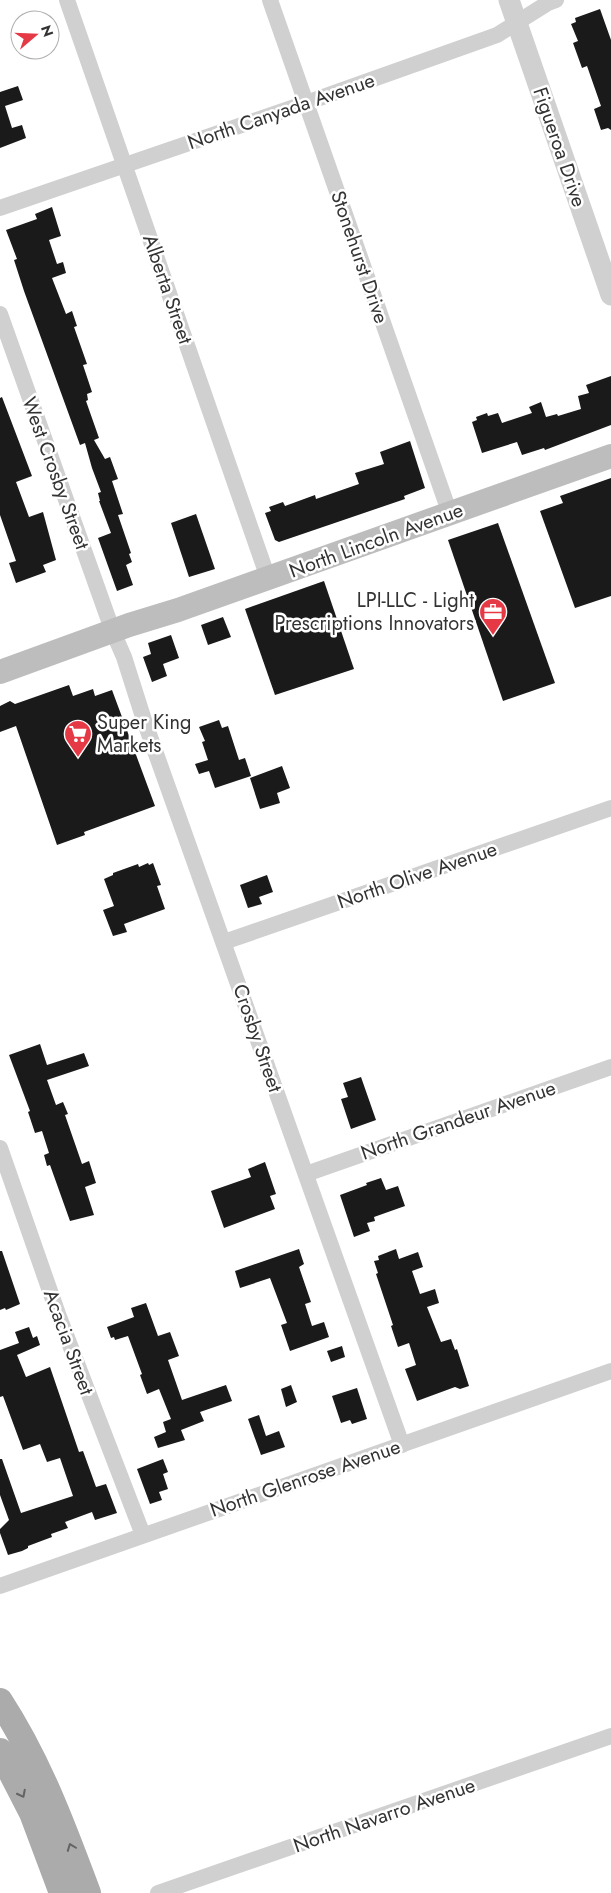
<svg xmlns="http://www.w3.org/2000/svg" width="611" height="1893" viewBox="0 0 611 1893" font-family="Jost,sans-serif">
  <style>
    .building { fill: #1a1a1a }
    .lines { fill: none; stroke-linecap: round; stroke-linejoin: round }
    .minor { stroke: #d0d0d0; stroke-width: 16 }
    .tertiary { stroke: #d0d0d0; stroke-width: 21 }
    .secondary { stroke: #bdbdbd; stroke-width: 24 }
    .primary { stroke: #ababab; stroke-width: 26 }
    .oneway { stroke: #636363 }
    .labels { text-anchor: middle; stroke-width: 5; stroke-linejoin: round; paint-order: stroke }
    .street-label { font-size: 20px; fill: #333; stroke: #fff }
    .poi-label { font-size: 20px; fill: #333; stroke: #fff; text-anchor: end }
  </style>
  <rect width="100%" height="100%" fill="#fff"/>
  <g class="building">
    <polygon points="600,9 611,40 611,130 608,128 601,130 594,109 601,106 587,66 582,68 573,43 578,41 571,24 576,22 575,18"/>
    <polygon points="18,86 23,100 5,106 12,128 22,125 26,138 0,148 0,92"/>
    <polygon points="52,207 61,236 49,240 57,264 63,262 66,273 52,278 66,314 72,311 77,326 74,327 87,364 83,365 92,392 87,394 88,400 86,401 99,438 94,440 105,459 110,457 118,479 112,481 123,514 118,515 131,553 129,554 132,562 126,565 133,585 117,591 98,538 111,533 99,501 100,501 98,493 101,492 92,468 85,443 80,445 24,291 14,260 17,259 6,230 37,219 35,214"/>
    <polygon points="611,376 611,425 545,450 544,448 522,455 517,442 482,453 472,422 477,420 476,417 487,413 488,416 498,413 502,423 532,413 529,407 541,402 546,417 557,414 558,416 581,409 578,396 589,393 586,385"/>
    <polygon points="2,397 32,476 16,482 29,517 43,512 56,560 43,565 46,572 16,583 9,563 16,561 0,515 0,398"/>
    <polygon points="410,441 425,488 404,496 405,499 279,542 275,540 265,513 271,511 269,507 283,502 285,506 315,495 316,499 359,484 355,473 384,464 380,452"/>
    <polygon points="611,478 611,596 575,608 540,511 563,503 560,496"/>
    <polygon points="196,514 215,569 189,577 171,523"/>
    <polygon points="498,523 555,683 503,701 448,540"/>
    <polygon points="324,581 354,669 275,695 245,609"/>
    <polygon points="223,617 231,637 208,645 201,625"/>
    <polygon points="171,635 179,658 163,664 167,676 152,682 143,657 151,654 148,643"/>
    <polygon points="69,685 73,696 93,689 95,696 112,690 155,806 84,832 85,835 57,845 16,726 0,732 0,706 10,701 15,704"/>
    <polygon points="219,720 222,728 228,726 239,760 245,758 251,776 215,788 209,771 199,774 195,764 208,760 202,742 205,741 199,727"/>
    <polygon points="282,766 290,788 277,793 280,803 260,809 250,778"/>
    <polygon points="148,863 149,865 153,863 161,885 157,886 165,909 124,924 127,932 113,936 103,910 114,906 104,879 113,875 113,873 138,864 139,867"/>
    <polygon points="267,875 273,892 259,897 262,904 248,908 240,885"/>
    <polygon points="40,1044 47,1065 84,1053 89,1066 47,1080 56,1105 63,1102 68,1114 65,1115 82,1164 89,1161 96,1183 85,1187 94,1215 70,1221 50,1165 47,1166 44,1155 49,1153 42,1131 35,1133 28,1112 30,1111 9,1055"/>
    <polygon points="361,1077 376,1120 351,1129 341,1099 348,1097 343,1083"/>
    <polygon points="265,1162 276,1194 270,1196 275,1209 224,1228 211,1191 251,1177 248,1169"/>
    <polygon points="381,1178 386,1190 398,1186 405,1206 374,1217 375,1221 367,1223 370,1231 354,1237 340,1195 367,1185 366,1183"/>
    <polygon points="299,1249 304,1264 299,1267 311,1302 305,1304 312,1326 324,1322 329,1337 290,1351 281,1325 287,1323 270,1278 240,1288 235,1271"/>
    <polygon points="396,1249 399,1259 418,1252 423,1267 412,1271 420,1294 435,1289 439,1303 427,1307 441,1342 451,1339 455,1350 457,1349 469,1386 460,1389 455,1387 417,1401 405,1369 416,1365 409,1343 398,1347 391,1326 393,1325 376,1274 378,1273 374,1261 379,1260 378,1256"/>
    <polygon points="0,1251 2,1251 20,1304 6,1310 5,1308 0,1310"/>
    <polygon points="146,1303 158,1336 170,1332 179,1356 168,1360 182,1400 226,1385 232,1401 200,1412 204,1421 181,1430 185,1440 158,1448 154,1437 166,1432 163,1422 171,1419 159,1389 147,1394 140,1375 142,1374 128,1336 115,1340 114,1337 111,1338 107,1327 134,1317 131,1308"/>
    <polygon points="29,1327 33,1338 37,1336 40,1345 17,1355 26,1377 50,1367 79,1452 83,1451 96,1487 106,1484 117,1513 95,1520 92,1512 65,1522 68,1528 51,1534 52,1537 28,1546 28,1548 22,1551 8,1555 0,1533 0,1529 9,1520 0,1495 0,1459 2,1459 21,1513 73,1496 60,1458 47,1462 40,1444 23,1450 3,1396 0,1397 0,1350 19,1343 15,1332"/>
    <polygon points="342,1346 345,1357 331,1362 327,1351"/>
    <polygon points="291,1385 297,1402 286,1407 281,1389"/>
    <polygon points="357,1388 367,1419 352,1424 350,1420 341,1423 332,1396"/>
    <polygon points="259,1415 266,1436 279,1431 285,1447 261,1455 248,1419"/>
    <polygon points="163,1459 168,1472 163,1474 168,1489 159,1492 162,1500 150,1504 137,1469"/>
  </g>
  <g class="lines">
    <g class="minor">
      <polyline points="67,0 268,578"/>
      <polyline points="270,0 450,514"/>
      <polyline points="0,208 306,103 497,35 548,3 556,0"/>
      <polyline points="0,314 113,632 124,657 144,720 402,1445"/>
      <polyline points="224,942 611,808"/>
      <polyline points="0,1148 58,1314 143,1535"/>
      <polyline points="306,1174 611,1067"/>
      <polyline points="0,1586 611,1371"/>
      <polyline points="158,1893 611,1736"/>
    </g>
    <polyline class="tertiary" points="509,0 611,295"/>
    <polyline class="secondary" points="0,672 129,625 178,610 611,456"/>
    <g class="primary">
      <path d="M0 1701C39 1761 63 1826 88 1893"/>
      <polyline points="0,1751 32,1813 62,1893"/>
    </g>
  </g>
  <defs><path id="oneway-chevron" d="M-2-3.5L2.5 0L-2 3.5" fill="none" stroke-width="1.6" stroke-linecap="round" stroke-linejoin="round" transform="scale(1.25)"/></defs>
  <g class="oneway">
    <use href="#oneway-chevron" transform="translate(22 1794) rotate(63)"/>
    <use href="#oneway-chevron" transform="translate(71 1847) rotate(-111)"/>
  </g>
  <defs>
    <symbol id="office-pin" viewBox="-11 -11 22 30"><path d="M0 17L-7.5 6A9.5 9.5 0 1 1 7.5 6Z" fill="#e63946" stroke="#fff"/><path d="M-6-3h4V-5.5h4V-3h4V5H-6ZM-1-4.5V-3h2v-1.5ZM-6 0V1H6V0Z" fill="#fff"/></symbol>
    <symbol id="supermarket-pin" viewBox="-11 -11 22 30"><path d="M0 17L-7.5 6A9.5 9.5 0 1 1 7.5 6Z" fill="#e63946" stroke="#fff"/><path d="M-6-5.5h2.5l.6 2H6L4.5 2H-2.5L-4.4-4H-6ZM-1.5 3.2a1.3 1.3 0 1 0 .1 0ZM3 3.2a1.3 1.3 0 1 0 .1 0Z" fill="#fff"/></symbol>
  </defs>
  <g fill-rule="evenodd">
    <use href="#office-pin" x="477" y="596" width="32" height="43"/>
    <use href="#supermarket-pin" x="62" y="718" width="32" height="43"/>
  </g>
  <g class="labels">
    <g class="street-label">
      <text transform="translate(281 111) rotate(-19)" y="7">North Canyada Avenue</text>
      <text transform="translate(560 147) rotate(71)" y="7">Figueroa Drive</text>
      <text transform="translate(360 257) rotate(71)" y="7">Stonehurst Drive</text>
      <text transform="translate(168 289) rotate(71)" y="7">Alberta Street</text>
      <text transform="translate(56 473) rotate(70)" y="7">West Crosby Street</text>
      <text transform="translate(376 540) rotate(-20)" y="7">North Lincoln Avenue</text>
      <text transform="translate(417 875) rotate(-19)" y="7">North Olive Avenue</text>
      <text transform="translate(258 1038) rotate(71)" y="7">Crosby Street</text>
      <text transform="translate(458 1120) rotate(-19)" y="7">North Grandeur Avenue</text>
      <text transform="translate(69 1342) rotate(70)" y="7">Acacia Street</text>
      <text transform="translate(305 1478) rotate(-19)" y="7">North Glenrose Avenue</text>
      <text transform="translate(384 1815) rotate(-19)" y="7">North Navarro Avenue</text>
    </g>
    <g class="poi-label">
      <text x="474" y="607">LPI-LLC - Light<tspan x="474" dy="23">Prescriptions Innovators</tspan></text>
      <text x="97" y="729" text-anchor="start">Super King<tspan x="97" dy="23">Markets</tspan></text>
    </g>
  </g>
  <g transform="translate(35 35) rotate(71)"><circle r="24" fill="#ffffff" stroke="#adadad"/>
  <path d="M0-4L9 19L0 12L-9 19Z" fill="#e63946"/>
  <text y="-8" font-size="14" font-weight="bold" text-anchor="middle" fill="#333333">N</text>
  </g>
</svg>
